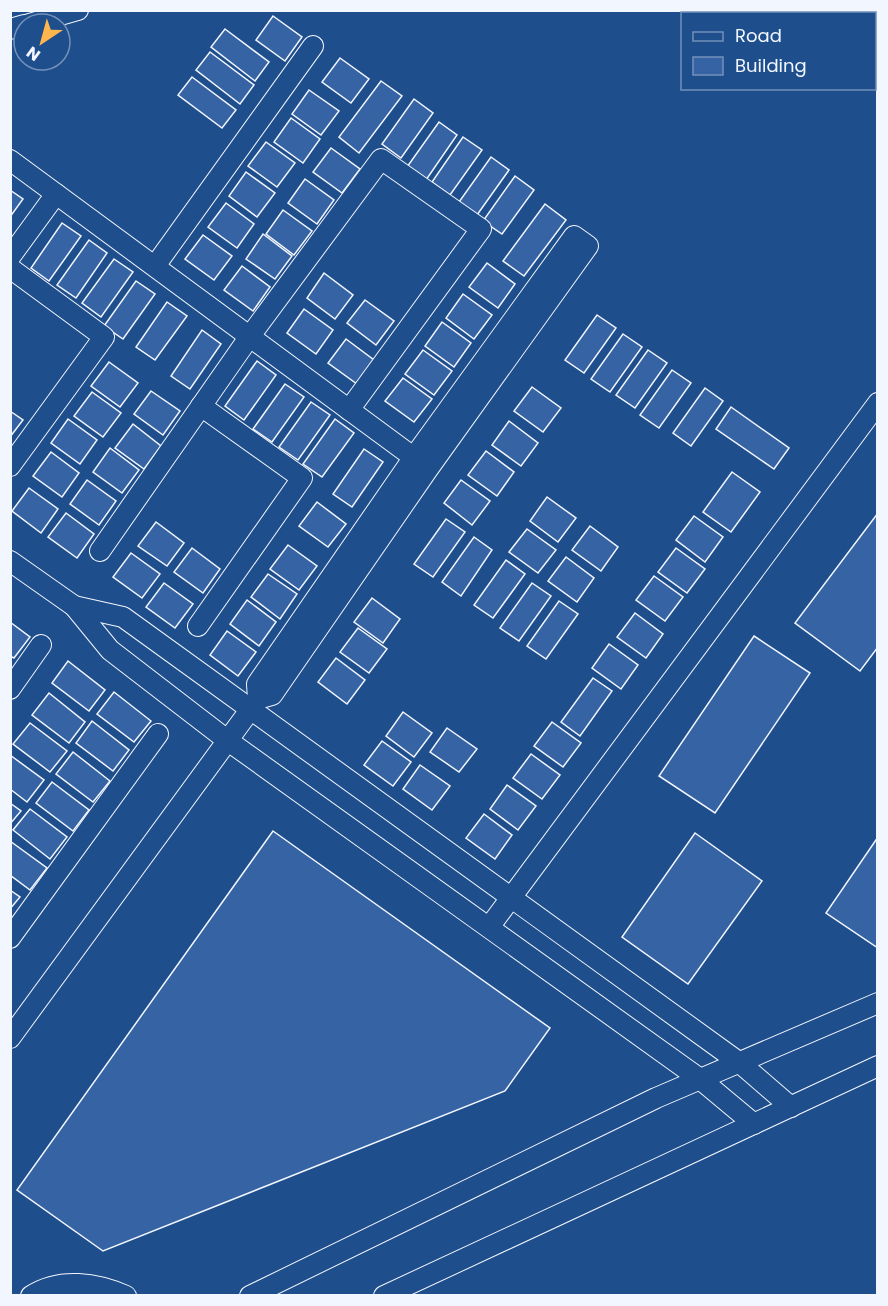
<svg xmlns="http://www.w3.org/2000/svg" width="888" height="1306" viewBox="0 0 888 1306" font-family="Poppins,sans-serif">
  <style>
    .building { fill: #3563a3; stroke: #f2f6ff; stroke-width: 1.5 }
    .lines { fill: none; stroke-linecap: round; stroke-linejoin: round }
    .minor-casing { stroke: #f2f6ff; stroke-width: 22 }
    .minor { stroke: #1f4e8c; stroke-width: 20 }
  </style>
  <rect width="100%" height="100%" fill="#1f4e8c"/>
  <g class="building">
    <polygon points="273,16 302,37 285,61 256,40"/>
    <polygon points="225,29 269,62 255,81 211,47"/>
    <polygon points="210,52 254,85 240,104 196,70"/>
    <polygon points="340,58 369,79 351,103 322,82"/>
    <polygon points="192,77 236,110 222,128 178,95"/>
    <polygon points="381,81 402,96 359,153 339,137"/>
    <polygon points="309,90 339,111 321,135 292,114"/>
    <polygon points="414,99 433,113 401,158 382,144"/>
    <polygon points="291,118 320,139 303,163 274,142"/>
    <polygon points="439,122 457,135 426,180 407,167"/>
    <polygon points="463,137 482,150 450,195 432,182"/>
    <polygon points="266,142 295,163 277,187 248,166"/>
    <polygon points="331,148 360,169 342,193 313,172"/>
    <polygon points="491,157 509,170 477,215 459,202"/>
    <polygon points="246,172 275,193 257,217 229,196"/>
    <polygon points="515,176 534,190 502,234 483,221"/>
    <polygon points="305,179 334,200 317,224 288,203"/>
    <polygon points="10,190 23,199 10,217"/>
    <polygon points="226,203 254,224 237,248 208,227"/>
    <polygon points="545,204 566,220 524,276 503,261"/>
    <polygon points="283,210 312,231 294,255 266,234"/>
    <polygon points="62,223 81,236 49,281 31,268"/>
    <polygon points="263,234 292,256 275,279 246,259"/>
    <polygon points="203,235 232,256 214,280 185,259"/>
    <polygon points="89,240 107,253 76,298 57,285"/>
    <polygon points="114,259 133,272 101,317 82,303"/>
    <polygon points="487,263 515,284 498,308 469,287"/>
    <polygon points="242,266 270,287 253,311 224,290"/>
    <polygon points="324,273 353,295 335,319 307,298"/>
    <polygon points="136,281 155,294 123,339 104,326"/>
    <polygon points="463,294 492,315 474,339 446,318"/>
    <polygon points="365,300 394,321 376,345 347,323"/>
    <polygon points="167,302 187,316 155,360 136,347"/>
    <polygon points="304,309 333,330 316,354 287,333"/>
    <polygon points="597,315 616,328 584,373 565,360"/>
    <polygon points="442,322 471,343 454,367 425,346"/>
    <polygon points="202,330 221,344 190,389 171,376"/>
    <polygon points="623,334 642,347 610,392 591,379"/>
    <polygon points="346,339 374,360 357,384 328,363"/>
    <polygon points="423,350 452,371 434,395 405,374"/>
    <polygon points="648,350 667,363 635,408 616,395"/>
    <polygon points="257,361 276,375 244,420 225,406"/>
    <polygon points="109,362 138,383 120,407 91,386"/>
    <polygon points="672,370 691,383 659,428 640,415"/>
    <polygon points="403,378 432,399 414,422 385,401"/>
    <polygon points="285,384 304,397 272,442 253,429"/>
    <polygon points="532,387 561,408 543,432 514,411"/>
    <polygon points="705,388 723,401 691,446 673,433"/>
    <polygon points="151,391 180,411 163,435 134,414"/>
    <polygon points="92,392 121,413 103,437 74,416"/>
    <polygon points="311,402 330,415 298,460 279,447"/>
    <polygon points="731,407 789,448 774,469 716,429"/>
    <polygon points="10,411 23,420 10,437"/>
    <polygon points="68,419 97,440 80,464 51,443"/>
    <polygon points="335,419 354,433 322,477 303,464"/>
    <polygon points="509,421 538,443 521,466 492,445"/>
    <polygon points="133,424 161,446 144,469 115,448"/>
    <polygon points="110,448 139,470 122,493 93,472"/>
    <polygon points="364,449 383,462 352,507 333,494"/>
    <polygon points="486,451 514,472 497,496 468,475"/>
    <polygon points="51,452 79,473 62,497 33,476"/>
    <polygon points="732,472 760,492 731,532 703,512"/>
    <polygon points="87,480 116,501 99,525 70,504"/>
    <polygon points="461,480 490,501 472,525 444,503"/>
    <polygon points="29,488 58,509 41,533 12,511"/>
    <polygon points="547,497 576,518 558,542 530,521"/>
    <polygon points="317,502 346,524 328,547 299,526"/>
    <polygon points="66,513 94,534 77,558 48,537"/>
    <polygon points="878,513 878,647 860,671 795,623"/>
    <polygon points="694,516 723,537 705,562 676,540"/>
    <polygon points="446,519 465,532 433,577 414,564"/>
    <polygon points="156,522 184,543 167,566 138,546"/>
    <polygon points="590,526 618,547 601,571 572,550"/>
    <polygon points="527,529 556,550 538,573 509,552"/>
    <polygon points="474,537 492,550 461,596 442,582"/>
    <polygon points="288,545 317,566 299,590 270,569"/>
    <polygon points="192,548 220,569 203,593 174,572"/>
    <polygon points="676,548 705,569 687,593 658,572"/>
    <polygon points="131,553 160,574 142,598 113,577"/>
    <polygon points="566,557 594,578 577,602 548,581"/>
    <polygon points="506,560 525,574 493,618 474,605"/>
    <polygon points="268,574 297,594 280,619 251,597"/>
    <polygon points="654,576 683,597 665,621 636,600"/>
    <polygon points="164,583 193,604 175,628 146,607"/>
    <polygon points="532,583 551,596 519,641 500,628"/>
    <polygon points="372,598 400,619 383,643 354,622"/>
    <polygon points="247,600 276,622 259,646 230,624"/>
    <polygon points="559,601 578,614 546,659 527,646"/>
    <polygon points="635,613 663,634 646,658 617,637"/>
    <polygon points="10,622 30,637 14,658 10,656"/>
    <polygon points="358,628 387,649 369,673 340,652"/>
    <polygon points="227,631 256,652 238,676 210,655"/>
    <polygon points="754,636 810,673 715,813 659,776"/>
    <polygon points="609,644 638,665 621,689 592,668"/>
    <polygon points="336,658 365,680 347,704 318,682"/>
    <polygon points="68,661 105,690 89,711 52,683"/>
    <polygon points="593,678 612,691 580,736 561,722"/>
    <polygon points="114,692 151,721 134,742 97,714"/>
    <polygon points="49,693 85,722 69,743 32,715"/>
    <polygon points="403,712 432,733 414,757 386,736"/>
    <polygon points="92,721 129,750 113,771 76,743"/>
    <polygon points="552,722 581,743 563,767 534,746"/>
    <polygon points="30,723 67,751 50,772 13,744"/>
    <polygon points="447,728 477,749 459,772 430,752"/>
    <polygon points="382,741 411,762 393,786 364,765"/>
    <polygon points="73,752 110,781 93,802 56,774"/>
    <polygon points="531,754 560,775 542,799 513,778"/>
    <polygon points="10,755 44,780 27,802 10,789"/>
    <polygon points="420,765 450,786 432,810 403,789"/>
    <polygon points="52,782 89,810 73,831 36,803"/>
    <polygon points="507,785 536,806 518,830 490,809"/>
    <polygon points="10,803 21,811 10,824"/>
    <polygon points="30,809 67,837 50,859 13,830"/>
    <polygon points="484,814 512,835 495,859 466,838"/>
    <polygon points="273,831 550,1028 505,1091 103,1251 17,1190"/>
    <polygon points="695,833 762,881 688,984 622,937"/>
    <polygon points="878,837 878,948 826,913"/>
    <polygon points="10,841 47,868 30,890 10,875"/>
    <polygon points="10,890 20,897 10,909"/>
  </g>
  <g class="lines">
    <defs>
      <g id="minor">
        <polyline points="29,24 78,10"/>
        <polyline points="10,29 24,25"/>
        <polyline points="10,160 424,465"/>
        <polygon points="574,236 588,246 428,469 272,695 258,699 257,684 414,457"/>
        <polyline points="10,257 56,194"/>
        <polyline points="155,266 313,46"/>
        <polyline points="10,268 104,337 10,466"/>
        <polyline points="100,551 250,336 381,159 481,229 349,410"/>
        <polyline points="10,561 74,606 110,650 227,740 700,1079 754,1124"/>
        <polyline points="74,606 123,617 740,1063 791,1107"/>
        <polyline points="198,626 302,478 201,406"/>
        <polyline points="10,689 41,645"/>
        <polyline points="490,926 878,403"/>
        <polyline points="10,938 158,734"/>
        <polyline points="10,1038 258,699"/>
        <path d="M31 1296C60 1277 97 1283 126 1296"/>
        <polyline points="250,1296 656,1098 878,1003"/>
        <polyline points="384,1296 878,1066"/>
      </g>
    </defs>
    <use href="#minor" class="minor-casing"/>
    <use href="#minor" class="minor"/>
  </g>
  <rect width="888" height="1306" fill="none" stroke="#f2f6ff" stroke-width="24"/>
  <rect x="681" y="12" width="195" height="78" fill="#1f4e8c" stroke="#7391ba" stroke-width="1.5"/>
  <rect x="693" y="32" width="30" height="9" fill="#1f4e8c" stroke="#7391ba" stroke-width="1.5"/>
  <text x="735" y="42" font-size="18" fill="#f2f6ff">Road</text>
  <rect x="693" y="57" width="30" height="18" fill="#3563a3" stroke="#7391ba" stroke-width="1.5"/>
  <text x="735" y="72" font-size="18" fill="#f2f6ff">Building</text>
  <g transform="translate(42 42) rotate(216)"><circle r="28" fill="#1f4e8c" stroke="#7391ba" stroke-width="1.5"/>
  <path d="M0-4.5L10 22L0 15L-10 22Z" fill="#ffb74d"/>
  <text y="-9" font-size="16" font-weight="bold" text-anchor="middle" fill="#f2f6ff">N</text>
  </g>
</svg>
